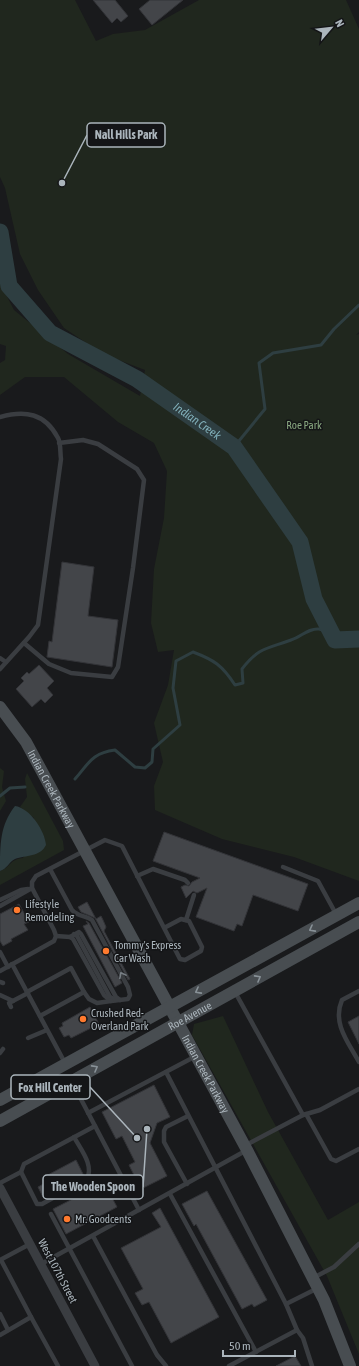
<svg xmlns="http://www.w3.org/2000/svg" width="359" height="1366" viewBox="0 0 359 1366" font-family="'Asap Condensed',sans-serif">
  <style>
    .green { fill: #20271e }
    .water { fill: #2e3e41 }
    .lines { fill: none; stroke-linecap: round; stroke-linejoin: round }
    .stream { stroke: #2e3e41; stroke-width: 3 }
    .river { stroke: #2e3e41; stroke-width: 17 }
    .building { fill: #434549; stroke: #333438 }
    .lane { stroke: #3a3d41; stroke-width: 4.5 }
    .street { stroke: #3a3d41; stroke-width: 9 }
    .secondary { stroke: #484d51; stroke-width: 12 }
    .oneway { stroke: #889197 }
    .oneway2 { stroke: #787f85 }
    .poi-dot { fill: #ff7a2e; stroke: #141517; stroke-width: 1.5 }
    .labels { text-anchor: middle; stroke-width: 3; stroke-linejoin: round; paint-order: stroke }
    .park-label { font-size: 11px; fill: #8aa881; stroke: #141517 }
    .street-label { font-size: 11px; fill: #abb5bc; stroke: #141517 }
    .poi-label { font-size: 11px; fill: #abb5bc; stroke: #141517; text-anchor: start }
    .water-label { font-size: 12px; font-style: italic; fill: #80afb9; stroke: #141517 }
    .leader { fill: none; stroke: #abb5bc; stroke-width: 1.5 }
    .callout-dot { fill: #abb5bc; stroke: #141517; stroke-width: 1.5 }
    .callout { fill: #141517; stroke: #abb5bc; stroke-width: 1.5 }
    .callout-label { font-size: 12px; text-anchor: middle; font-weight: bold; fill: #abb5bc }
  </style>
  <rect width="100%" height="100%" fill="#191a1c"/>
  <g class="green">
    <polygon points="0,0 75,0 96,41 113,34 145,30 199,0 346,0 359,29 359,332 356,335 359,334 359,881 294,857 222,839 155,810 154,786 163,762 154,723 168,685 174,650 158,652 151,623 154,569 164,518 167,471 154,443 118,422 64,377 25,377 0,395 0,363 5,360 6,346 0,344 0,283 14,310 68,354 140,396 145,370 103,354 64,328 38,290 20,254 5,188 0,177"/>
    <polygon points="0,768 4,771 2,787 6,801 0,811"/>
    <path d="M27 773 63 841 64 850 0 885V871C11 867 10 859 23 858L34 818 20 807 27 797 25 779Z"/>
    <polygon points="223,1016 268,1112 328,1220 359,1202 359,1354 327,1276 192,1035 194,1024"/>
  </g>
  <path class="water" d="M15 806C30 808 45 831 46 845 40 857 26 855 15 859 9 862 7 869 0 871 0 844 0 825 15 806Z"/>
  <g class="lines">
    <g class="stream">
      <polyline points="234,447 265,409 259,363 273,353 321,345 334,329 359,305"/>
      <path d="M75 779C89 763 92 753 115 750L135 767 145 768 152 762 153 749 180 725 173 688 176 661 193 652C214 660 222 665 235 685L243 683 242 669C259 647 267 649 291 640 301 637 308 628 319 629 324 630 329 634 333 636"/>
      <polyline points="0,796 10,788 25,787"/>
    </g>
    <path class="river" id="s1" d="M0 232 9 286 50 333 137 379 234 447 300 542 314 599 335 640 359 639"/>
  </g>
  <g class="building">
    <polygon points="93,0 115,0 128,16 121,22 117,18 112,23"/>
    <polygon points="150,0 183,0 152,25 139,9"/>
    <polygon points="62,562 94,567 88,616 118,620 112,667 47,657 49,641 52,642"/>
    <polygon points="39,665 54,681 47,688 53,695 45,703 41,699 32,707 16,689 24,681 21,678 27,672 29,674"/>
    <polygon points="164,832 308,884 298,911 253,895 242,926 237,924 234,931 196,917 207,888 197,893 193,891 186,898 181,887 185,885 189,886 192,882 200,878 153,861"/>
    <polygon points="87,902 96,919 101,916 103,920 106,927 104,931 130,979 128,980 95,918 81,912 78,907"/>
    <polygon points="19,904 29,922 24,924 28,930 11,939 12,941 3,946 0,941 0,914"/>
    <polygon points="86,921 89,923 122,983 115,987 83,926 88,924"/>
    <polygon points="90,1007 99,1024 71,1038 69,1035 64,1037 59,1028 63,1026 62,1023"/>
    <polygon points="359,1016 359,1044 348,1022"/>
    <polygon points="154,1085 170,1117 157,1123 150,1143 167,1176 141,1189 129,1165 135,1162 122,1136 116,1139 102,1112"/>
    <polygon points="76,1160 84,1176 43,1197 38,1187 47,1182 44,1177"/>
    <polygon points="104,1183 117,1207 66,1234 53,1209"/>
    <polygon points="207,1191 267,1300 254,1307 252,1304 242,1309 196,1224 194,1226 182,1204"/>
    <polygon points="160,1208 219,1317 171,1343 149,1302 142,1305 135,1293 143,1289 121,1248 161,1227 152,1213"/>
    <polygon points="295,1356 301,1366 276,1366"/>
  </g>
  <g class="lines">
    <g class="lane">
      <path d="M0 417C25 410 45 413 58 438 61 443 60 453 61 459L38 625 29 637 0 669"/>
      <polyline points="24,643 49,664 71,673 112,677 118,667 133,568 144,480 137,469 98,444 83,440 59,443"/>
      <polyline points="0,658 6,662"/>
      <polyline points="283,867 318,881 336,914"/>
      <path d="M50 869 72 910C78 917 85 915 92 920L128 987 130 995 128 999 111 1001 104 995 73 939 70 937"/>
      <polyline points="137,876 153,869 185,880 188,883"/>
      <polyline points="0,900 21,890 28,889"/>
      <polyline points="0,906 32,888"/>
      <polyline points="186,920 194,895"/>
      <polyline points="74,934 77,936 110,997 115,1000"/>
      <polyline points="56,936 70,937 79,932 81,934 116,997 120,1000"/>
      <polyline points="0,952 8,967"/>
      <polyline points="12,964 65,1063"/>
      <polyline points="0,971 54,941 56,936 54,930 32,888 32,882 36,876 105,840 122,846 180,959 185,960 201,951 202,947 189,921 181,919 164,928"/>
      <polyline points="0,982 3,983"/>
      <path d="M359 991 342 1000C332 1023 348 1042 359 1062"/>
      <polyline points="27,992 71,968 84,992 40,1016"/>
      <polyline points="84,992 89,999 97,1003 111,1001"/>
      <polyline points="235,992 303,1115"/>
      <polyline points="0,995 13,1001"/>
      <polyline points="11,1007 9,1003 28,993"/>
      <polyline points="28,1038 47,1030"/>
      <polyline points="0,1053 3,1049"/>
      <polyline points="166,1072 286,1304"/>
      <polyline points="72,1082 139,1210"/>
      <polyline points="88,1113 196,1056"/>
      <polyline points="306,1114 331,1159 336,1161 359,1149"/>
      <polyline points="246,1145 303,1115 320,1110 359,1089"/>
      <path d="M21 1172 37 1204H42L87 1179C94 1165 81 1150 74 1137"/>
      <polyline points="0,1183 21,1172 24,1164 95,1126"/>
      <polyline points="187,1184 164,1142 164,1131 166,1127 188,1116"/>
      <polyline points="170,1194 256,1352"/>
      <polyline points="51,1214 132,1366"/>
      <polyline points="93,1236 157,1355 166,1366"/>
      <polyline points="0,1260 30,1244"/>
      <polyline points="1,1260 31,1317"/>
      <polyline points="41,1264 247,1150"/>
      <polyline points="313,1278 334,1267 359,1244"/>
      <polyline points="0,1314 8,1330"/>
      <polyline points="297,1330 303,1338 312,1366"/>
      <polyline points="0,1335 31,1317 58,1366"/>
      <polyline points="229,1366 297,1330 286,1304 316,1289"/>
    </g>
    <polyline class="street" points="0,1188 95,1366"/>
    <g class="secondary">
      <path id="s2" d="M0 707 26 742 247 1150 324 1300 350 1366"/>
      <polyline points="0,1100 359,903"/>
      <path id="s3" d="M0 1121 359 922"/>
    </g>
  </g>
  <defs><path id="oneway-chevron" d="M-2-3.5L2.5 0L-2 3.5" fill="none" stroke-width="1.6" stroke-linecap="round" stroke-linejoin="round"/></defs>
  <g class="oneway">
    <use href="#oneway-chevron" transform="translate(312 929) rotate(152)"/>
    <use href="#oneway-chevron" transform="translate(258 978) rotate(-29)"/>
    <use href="#oneway-chevron" transform="translate(198 991) rotate(152)"/>
    <use href="#oneway-chevron" transform="translate(95 1068) rotate(-29)"/>
  </g>
  <use class="oneway2" href="#oneway-chevron" transform="translate(122 975) rotate(-118)"/>
  <g class="poi-dot">
    <circle cx="17" cy="910" r="4"/>
    <circle cx="106" cy="951" r="4"/>
    <circle cx="83" cy="1019" r="4"/>
    <circle cx="67" cy="1219" r="4"/>
  </g>
  <g class="labels">
    <g class="park-label">
      <text x="304" y="429">Roe Park</text>
    </g>
    <g class="street-label">
      <text dy="4" stroke="none"><textPath href="#s2" startOffset="97">Indian Creek Parkway</textPath></text>
      <text dy="4" stroke="none"><textPath href="#s3" startOffset="217">Roe Avenue</textPath></text>
      <text dy="4" stroke="none"><textPath href="#s2" startOffset="421">Indian Creek Parkway</textPath></text>
      <text transform="translate(58 1271) rotate(62)" y="4">West 107th Street</text>
    </g>
    <g class="poi-label">
      <text x="25" y="908">Lifestyle<tspan x="25" dy="13">Remodeling</tspan></text>
      <text x="114" y="949">Tommy's Express<tspan x="114" dy="13">Car Wash</tspan></text>
      <text x="91" y="1017">Crushed Red-<tspan x="91" dy="13">Overland Park</tspan></text>
      <text x="75" y="1223">Mr. Goodcents</text>
    </g>
    <g class="water-label">
      <text dy="4" stroke="none"><textPath href="#s1" startOffset="289">Indian Creek</textPath></text>
    </g>
  </g>
  <path class="leader" d="M62 183L87 135M137 1138L90 1087M147 1129L143 1187"/>
  <g class="callout-dot">
    <circle cx="62" cy="183" r="4"/>
    <circle cx="137" cy="1138" r="4"/>
    <circle cx="147" cy="1129" r="4"/>
  </g>
  <g class="callout">
    <rect x="87" y="123" width="78" height="24" rx="4"/>
    <rect x="11" y="1075" width="79" height="24" rx="4"/>
    <rect x="43" y="1175" width="100" height="24" rx="4"/>
  </g>
  <g class="callout-label">
    <text x="126" y="139">Nall Hills Park</text>
    <text x="50" y="1092">Fox Hill Center</text>
    <text x="93" y="1191">The Wooden Spoon</text>
  </g>
  <g transform="translate(331 28) rotate(62)" stroke="#141517" stroke-width="3" paint-order="stroke">
  <path d="M0-3L7 15L0 10L-7 15Z" fill="#abb5bc"/>
  <text y="-6" font-size="11" font-weight="bold" text-anchor="middle" fill="#abb5bc">N</text>
  </g>
  <path d="M223 1350v6h72v-6" fill="none" stroke="#abb5bc" stroke-width="2"/>
  <text x="229" y="1350" font-size="12" fill="#abb5bc" stroke="#141517" stroke-width="3" paint-order="stroke">50 m</text>
</svg>
